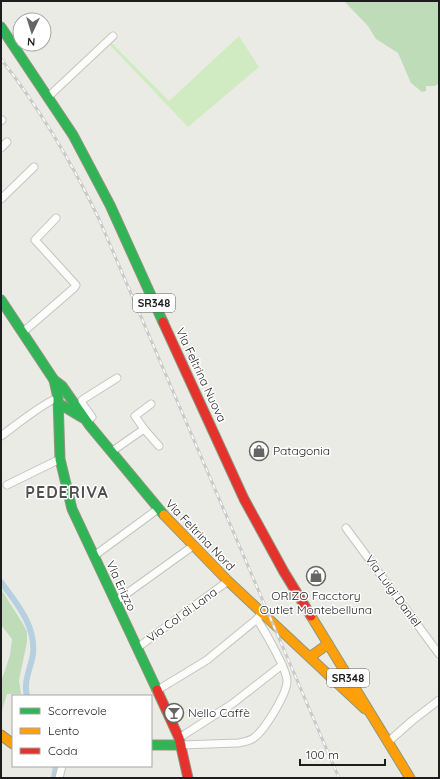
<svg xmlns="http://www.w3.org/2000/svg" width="440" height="779" viewBox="0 0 440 779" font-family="Quicksand,sans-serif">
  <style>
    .grass { fill: #d0ebc2 }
    .forest { fill: #bfdcb9 }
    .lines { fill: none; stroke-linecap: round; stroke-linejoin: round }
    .canal { stroke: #b7d0e0; stroke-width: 6 }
    .street-casing { stroke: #c4c4c1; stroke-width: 9 }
    .fast-casing { stroke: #8f967d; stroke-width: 11 }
    .slow-casing { stroke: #8f967d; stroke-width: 11 }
    .jam-casing { stroke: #8f967d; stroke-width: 11 }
    .street { stroke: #fcfcfb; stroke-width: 7 }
    .fast { stroke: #30b455; stroke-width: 9 }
    .slow { stroke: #ff9f0a; stroke-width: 9 }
    .jam { stroke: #e5322d; stroke-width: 9 }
    .rail-casing { stroke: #cacac9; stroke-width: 3 }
    .rail { stroke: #fff; stroke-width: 1.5; stroke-dasharray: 4.5; stroke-linecap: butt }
    .labels { text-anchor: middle; stroke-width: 3; stroke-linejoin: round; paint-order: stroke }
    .shield { fill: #fff; stroke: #616161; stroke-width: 1 }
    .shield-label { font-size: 11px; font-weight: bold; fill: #1d1d1d }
    .street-label { font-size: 12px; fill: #1d1d1d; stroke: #fff }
    .poi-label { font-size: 12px; fill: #1d1d1d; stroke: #fff; text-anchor: start }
    .district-label { font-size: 16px; font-weight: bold; letter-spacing: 1px; fill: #505050; stroke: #fff }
  </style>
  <rect width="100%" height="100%" fill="#ebebe5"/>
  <polygon class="grass" points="239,36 259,67 188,127 105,40 107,38 169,101"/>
  <g class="forest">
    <polygon points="344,1 439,1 439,83 435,86 426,86 426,91 422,92 411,83 398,53 376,39 368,26"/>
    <polygon points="1,589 23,624 27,632 27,642 19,680 21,694 7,694 1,714 1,682 10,655 12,639 1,625"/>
  </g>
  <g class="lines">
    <g class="canal">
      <path d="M1 582C16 603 36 625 33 654 31 668 23 681 27 696"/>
      <polyline points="54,778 56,766"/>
    </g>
    <defs>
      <g id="street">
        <polyline points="48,97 113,36"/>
        <polyline points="1,121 2,120"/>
        <polyline points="1,148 7,142"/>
        <polyline points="1,199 34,167"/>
        <polyline points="22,333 74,288 76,285 35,240 56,218"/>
        <polyline points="87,422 92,417 82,403 82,400 117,378"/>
        <polyline points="144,429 159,446"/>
        <path d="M1 436C15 426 44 402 58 398"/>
        <polyline points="111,452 144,429 135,416 151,404"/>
        <polyline points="7,485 60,459"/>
        <polyline points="346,528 439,654"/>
        <polyline points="94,556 158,509"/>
        <polyline points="115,602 193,546"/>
        <polyline points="137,648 228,581"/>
        <polyline points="156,691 207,660 257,619"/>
        <polyline points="179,738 232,704 282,665"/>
        <polyline points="388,742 413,720 439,700"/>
        <path d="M181 745 238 743C244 742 251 741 255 737 265 729 287 694 287 681 287 669 264 630 257 619L262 613"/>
        <polyline points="59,778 62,766"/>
      </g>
      <g id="fast">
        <polyline points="1,27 73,135 110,205 163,322"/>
        <polyline points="1,300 54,380 62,386 90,426 164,515"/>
        <polyline points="54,380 58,398 60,459 72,509 157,690"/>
        <polyline points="58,403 83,418"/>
        <polyline points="151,745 181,745"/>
      </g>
      <g id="slow">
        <polyline points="164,515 228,581 365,709"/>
        <polyline points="311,616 410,778"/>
        <polyline points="310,657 328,644"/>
        <polyline points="1,735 13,744"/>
      </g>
      <g id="jam">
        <polyline points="163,322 244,499 284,572 311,616"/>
        <polyline points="157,690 179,738 188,778"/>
      </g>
    </defs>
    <use href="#street" class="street-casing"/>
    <use href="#fast" class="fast-casing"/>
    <use href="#slow" class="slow-casing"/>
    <use href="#jam" class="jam-casing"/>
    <use href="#street" class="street"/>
    <use href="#fast" class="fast"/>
    <use href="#slow" class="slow"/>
    <use href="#jam" class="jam"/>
    <defs>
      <path id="rail" d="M1 59C40 109 72 163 99 219L339 778"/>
    </defs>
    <use href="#rail" class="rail-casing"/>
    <use href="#rail" class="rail"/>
  </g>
  <defs>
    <symbol id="shop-ring" viewBox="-11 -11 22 22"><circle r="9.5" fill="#fff" stroke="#656563" stroke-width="1.5"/><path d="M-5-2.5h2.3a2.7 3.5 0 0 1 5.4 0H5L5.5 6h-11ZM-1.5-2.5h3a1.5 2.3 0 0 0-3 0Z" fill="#656563"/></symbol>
    <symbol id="bar-ring" viewBox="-11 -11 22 22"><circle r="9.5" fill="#fff" stroke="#656563" stroke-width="1.5"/><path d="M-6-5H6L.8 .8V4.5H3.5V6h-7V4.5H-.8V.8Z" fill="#656563"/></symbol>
  </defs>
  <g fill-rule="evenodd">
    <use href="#shop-ring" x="248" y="440" width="22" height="22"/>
    <use href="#shop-ring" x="305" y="565" width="22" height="22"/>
    <use href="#bar-ring" x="163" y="702" width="22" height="22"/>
  </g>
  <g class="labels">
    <g class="shield">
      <rect x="133" y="294" width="42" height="18" rx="3"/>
      <rect x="327" y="669" width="42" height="18" rx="3"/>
    </g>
    <g class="shield-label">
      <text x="154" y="307">SR348</text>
      <text x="348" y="682">SR348</text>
    </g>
    <g class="street-label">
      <text transform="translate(201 375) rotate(65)" y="4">Via Feltrina Nuova</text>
      <text transform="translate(200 535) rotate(46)" y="4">Via Feltrina Nord</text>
      <text transform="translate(121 586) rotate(65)" y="4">Via Erizzo</text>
      <text transform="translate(393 591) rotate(54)" y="4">Via Luigi Daniel</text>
      <text transform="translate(182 615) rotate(-36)" y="4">Via Col di Lana</text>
    </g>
    <g class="poi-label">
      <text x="273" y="455">Patagonia</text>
      <text x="316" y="600" text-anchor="middle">ORIZO Facctory<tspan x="316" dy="14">Outlet Montebelluna</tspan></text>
      <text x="188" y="717">Nello Caffè</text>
    </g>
    <g class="district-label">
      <text x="67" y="498">PEDERIVA</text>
    </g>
  </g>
  <rect width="440" height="779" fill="none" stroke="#1d1d1d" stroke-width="4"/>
  <rect x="12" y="695" width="140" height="72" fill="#ffffff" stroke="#a5a5a5"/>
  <rect x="20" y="708" width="20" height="6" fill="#30b455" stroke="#a5a5a5"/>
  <text x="48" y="715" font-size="12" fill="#1d1d1d">Scorrevole</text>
  <rect x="20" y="728" width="20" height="6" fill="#ff9f0a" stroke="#a5a5a5"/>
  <text x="48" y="735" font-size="12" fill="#1d1d1d">Lento</text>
  <rect x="20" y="748" width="20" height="6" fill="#e5322d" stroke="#a5a5a5"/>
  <text x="48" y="755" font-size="12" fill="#1d1d1d">Coda</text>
  <g transform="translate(32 32) rotate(184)"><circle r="19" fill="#ffffff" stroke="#a5a5a5"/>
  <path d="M0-3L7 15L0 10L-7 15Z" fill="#656563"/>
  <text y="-6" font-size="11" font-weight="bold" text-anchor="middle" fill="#1d1d1d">N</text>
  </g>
  <path d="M300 759v6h85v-6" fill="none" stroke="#1d1d1d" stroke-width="2"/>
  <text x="306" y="759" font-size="12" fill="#1d1d1d" stroke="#ffffff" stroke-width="3" paint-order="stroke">100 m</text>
</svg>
